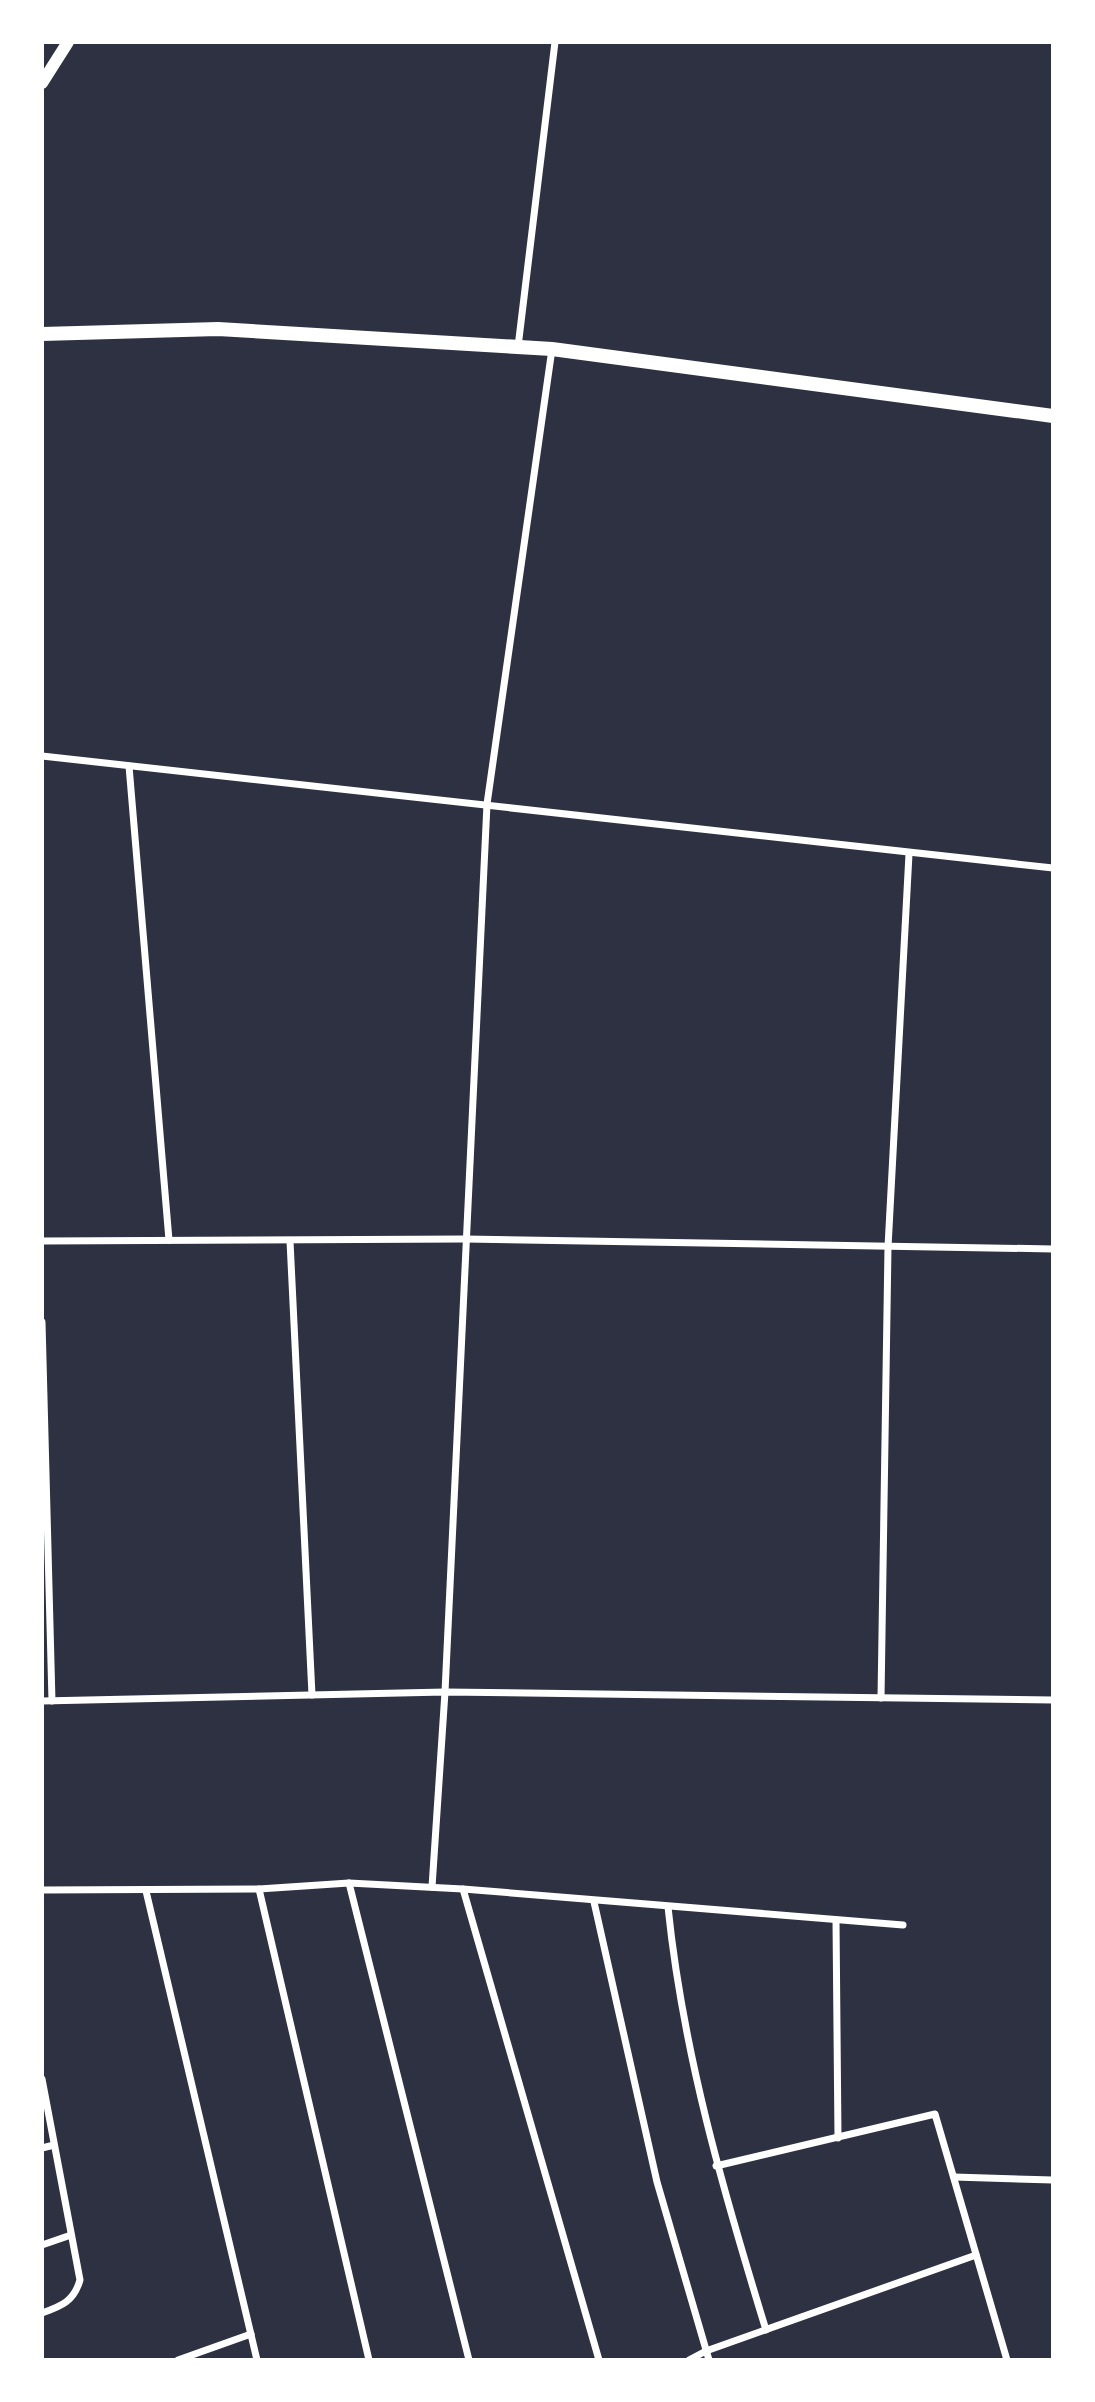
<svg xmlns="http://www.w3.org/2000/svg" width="1095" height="2402" viewBox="0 0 1095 2402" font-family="Literata,serif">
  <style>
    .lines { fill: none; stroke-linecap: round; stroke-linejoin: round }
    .minor { stroke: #fff; stroke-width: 7 }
    .tertiary { stroke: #fff; stroke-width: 12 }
    .secondary { stroke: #fff; stroke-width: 14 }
  </style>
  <rect width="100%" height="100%" fill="#2d3142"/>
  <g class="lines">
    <g class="minor">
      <polyline points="518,347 555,42"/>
      <polyline points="42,756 1053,868"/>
      <polyline points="129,766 169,1240"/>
      <polyline points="42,1241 465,1239 1053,1249"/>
      <polyline points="290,1241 312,1695"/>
      <polyline points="42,1322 52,1701"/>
      <polyline points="881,1698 888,1247 909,854"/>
      <polyline points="42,1701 445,1692 1053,1700"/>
      <polyline points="349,1883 469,2360"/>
      <polyline points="432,1887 445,1692 487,804 552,349"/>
      <polyline points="259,1889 369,2360"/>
      <polyline points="463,1889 599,2360"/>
      <polyline points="42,1890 259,1889 349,1883 463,1889 903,1925"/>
      <polyline points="146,1891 257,2360"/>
      <polyline points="594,1902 657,2182 709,2360"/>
      <path d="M668 1907C683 2053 723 2190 766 2330"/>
      <polyline points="836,1920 838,2138"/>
      <path d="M42 2079 80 2280C74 2301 62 2306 42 2313"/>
      <polyline points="42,2148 54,2145"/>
      <polyline points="716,2166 935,2114 1007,2360"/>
      <polyline points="954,2177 1053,2180"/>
      <polyline points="42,2245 71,2235"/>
      <polyline points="178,2360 251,2334"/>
      <polyline points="689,2360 706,2351 976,2255"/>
    </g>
    <polyline class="tertiary" points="42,83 68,42"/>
    <polyline class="secondary" points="42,334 218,329 552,349 1053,416"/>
  </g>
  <rect width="1095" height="2402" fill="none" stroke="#ffffff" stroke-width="88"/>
</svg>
